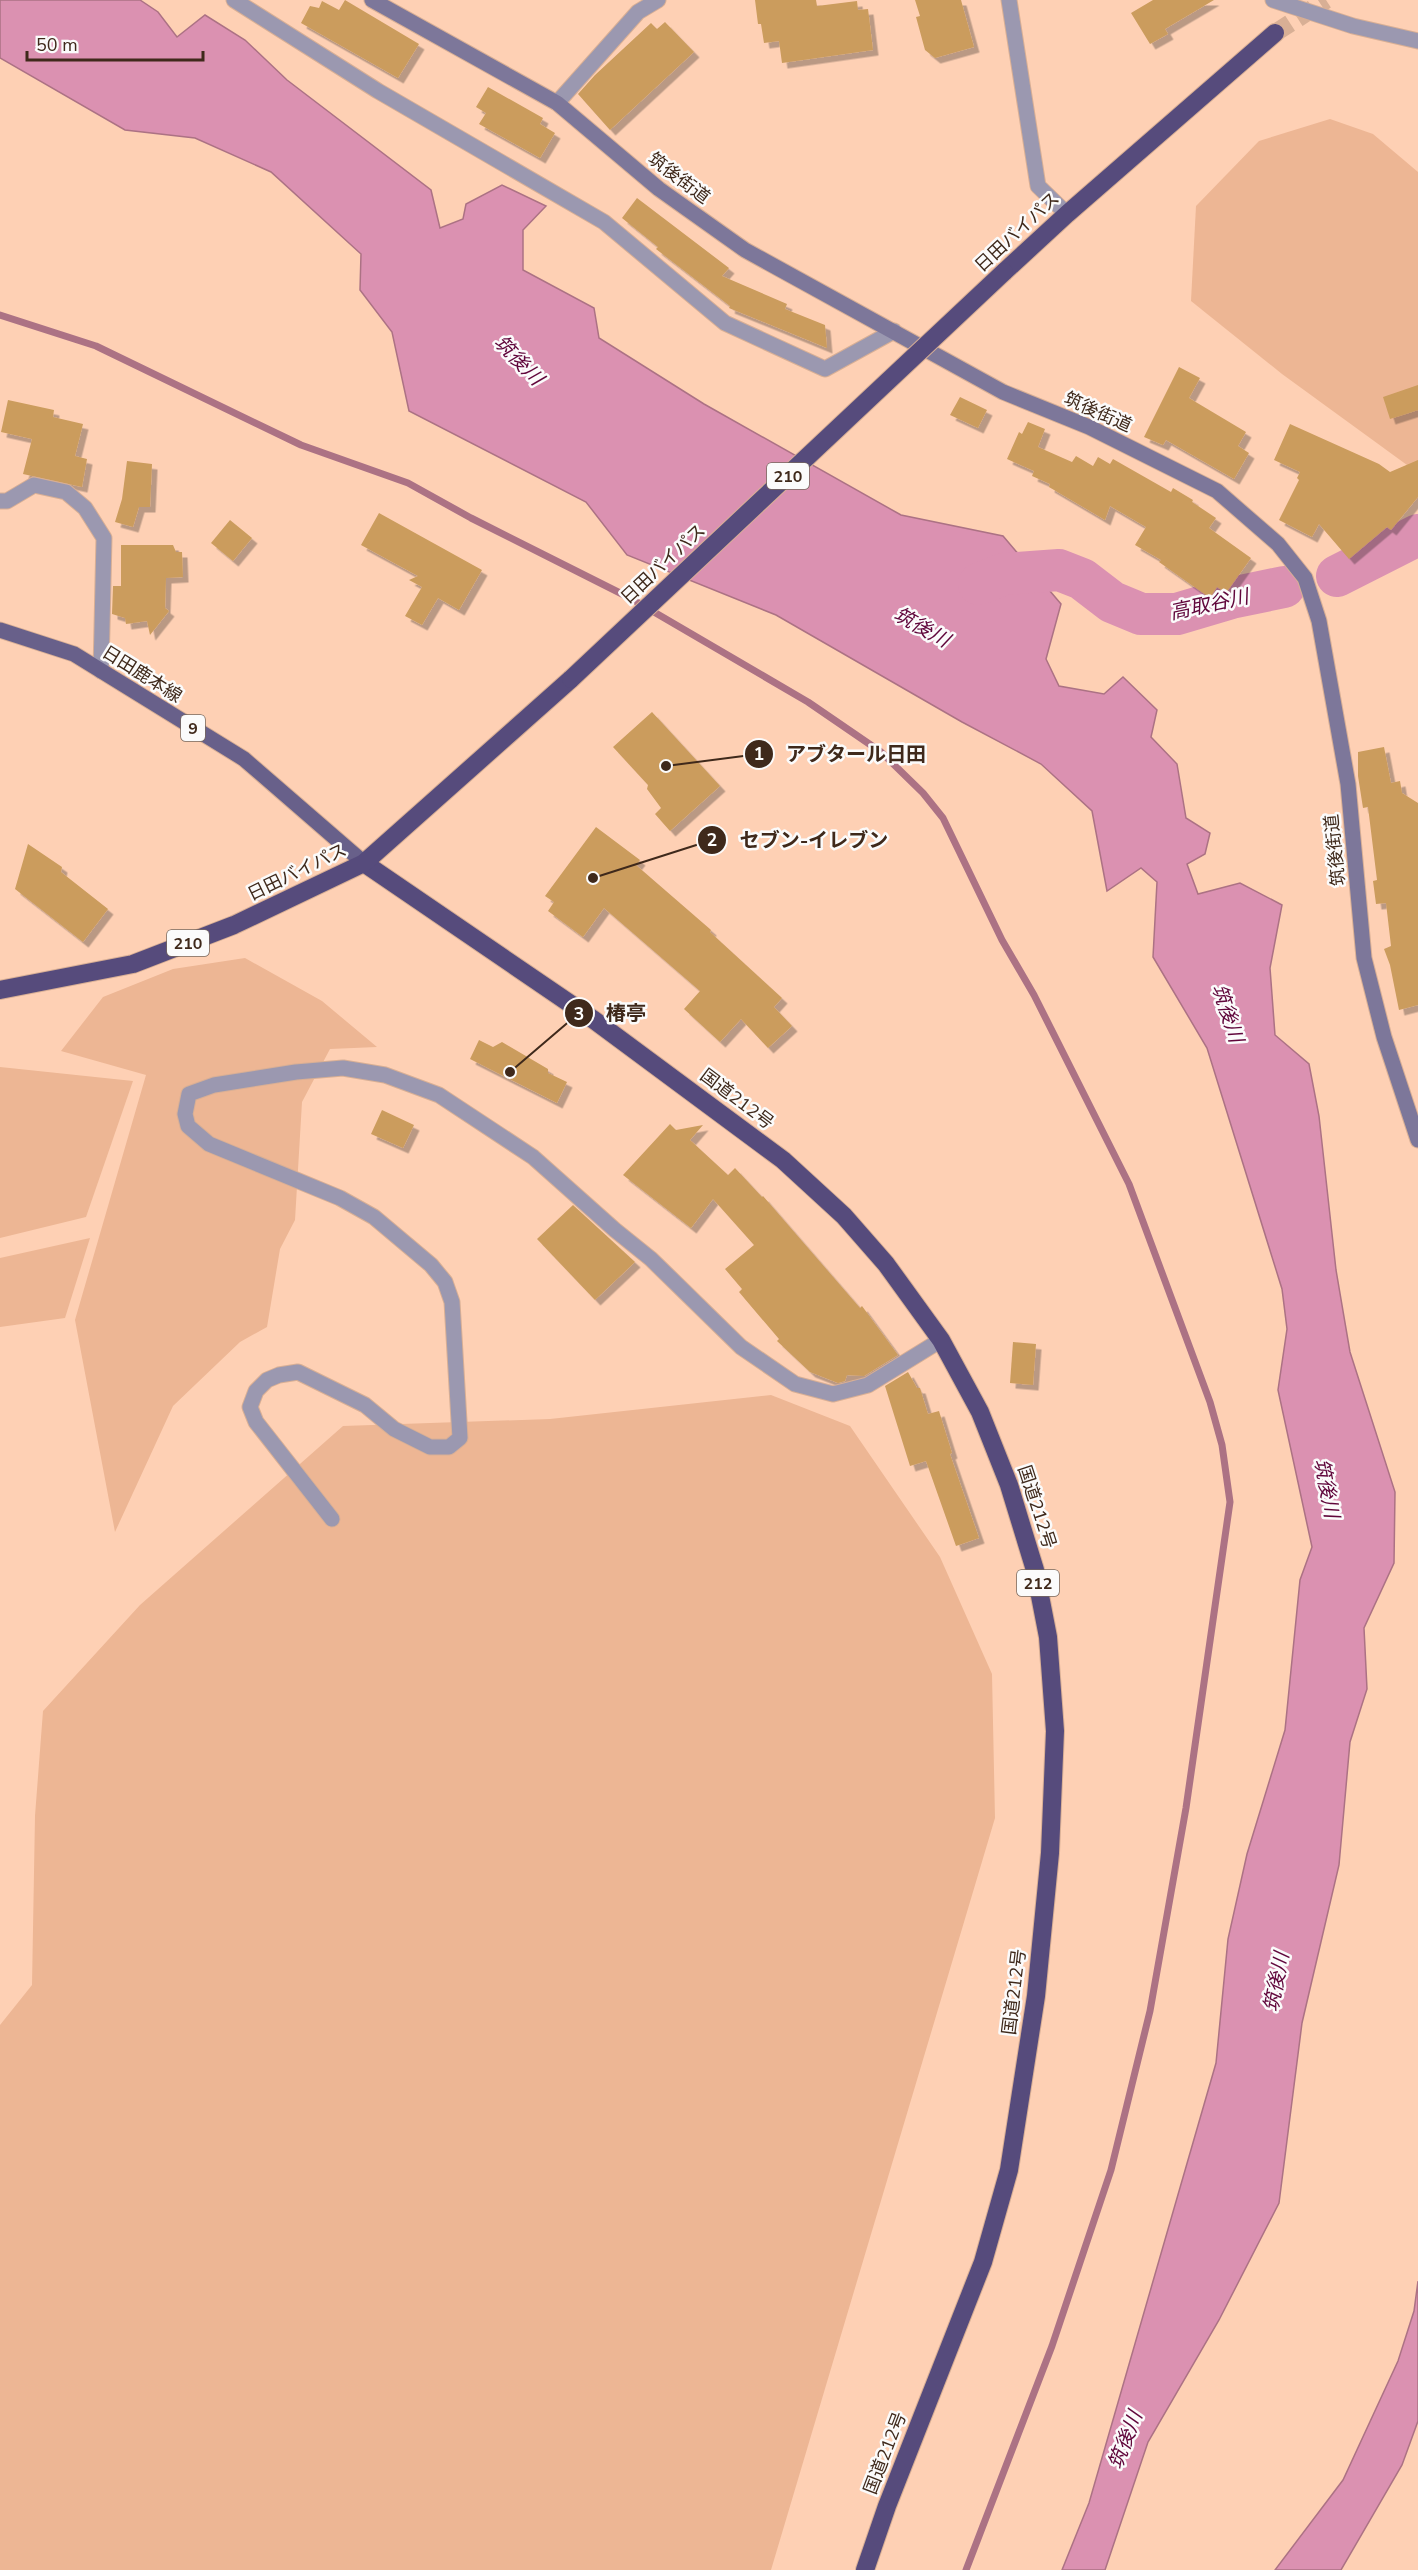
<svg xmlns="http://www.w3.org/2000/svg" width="1418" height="2570" viewBox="0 0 1418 2570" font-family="'Nunito Sans','Noto Sans JP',sans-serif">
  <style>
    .green { fill: #edb694 }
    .water { fill: #db91b1; stroke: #ac7284; stroke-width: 1.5 }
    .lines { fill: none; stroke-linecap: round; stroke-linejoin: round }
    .stream { stroke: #ac7284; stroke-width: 7 }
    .river { stroke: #db91b1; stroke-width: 42 }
    .building { fill: #cb9c5d; filter: url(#shadow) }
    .highway-tunnel { stroke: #d8af95; stroke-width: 18; stroke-dasharray: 18 9; stroke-linecap: butt }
    .street-casing { stroke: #d8af95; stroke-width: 17 }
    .secondary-casing { stroke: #d8af95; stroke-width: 17 }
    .primary-casing { stroke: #d8af95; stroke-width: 17 }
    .highway-casing { stroke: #d8af95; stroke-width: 20 }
    .street { stroke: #9b98b0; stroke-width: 15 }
    .secondary { stroke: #7d779a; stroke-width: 15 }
    .primary { stroke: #68608a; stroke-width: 15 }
    .highway { stroke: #564b7c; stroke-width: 18 }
    .highway-bridge-casing { stroke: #d8af95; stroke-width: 20; stroke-linecap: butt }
    .highway-bridge { stroke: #564b7c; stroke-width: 18 }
    .labels { text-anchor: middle; stroke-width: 5; stroke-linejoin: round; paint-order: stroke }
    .shield { fill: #fbfbfb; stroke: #77685e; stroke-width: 1.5 }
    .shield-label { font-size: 16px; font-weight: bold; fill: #3f291b }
    .street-label { font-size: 18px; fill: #3f291b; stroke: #fbfbfb }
    .water-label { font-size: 20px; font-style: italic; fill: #60063b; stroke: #fbfbfb }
    .leader { fill: none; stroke: #3f291b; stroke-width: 2 }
    .callout-dot { fill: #3f291b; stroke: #fbfbfb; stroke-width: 2 }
    .mark-label { font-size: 18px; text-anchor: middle; font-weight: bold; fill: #fff }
    .callout-label { font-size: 20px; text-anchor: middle; font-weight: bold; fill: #3f291b; stroke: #fbfbfb; stroke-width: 5; stroke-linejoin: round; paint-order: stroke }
  </style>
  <defs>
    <filter id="shadow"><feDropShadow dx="5.5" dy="5.5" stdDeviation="0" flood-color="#0004"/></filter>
  </defs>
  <rect width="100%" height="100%" fill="#fed0b4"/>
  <g class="green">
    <polygon points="1330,119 1373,134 1418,172 1418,473 1282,374 1191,301 1196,206 1259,141"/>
    <polygon points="245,958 322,1001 377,1047 330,1049 302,1102 295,1220 280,1249 267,1327 240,1342 173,1406 115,1532 75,1320 146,1075 61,1051 103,997 173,969"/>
    <polygon points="0,1067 133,1081 86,1217 0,1238"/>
    <polygon points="90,1238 65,1318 0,1327 0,1258"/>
    <polygon points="771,1395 850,1426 940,1557 992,1674 995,1818 771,2570 0,2570 0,2025 32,1985 35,1816 43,1711 140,1605 343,1426 550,1419"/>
  </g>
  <g class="water">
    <polygon points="0,0 140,0 158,12 177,37 205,15 245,40 287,80 431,190 440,228 463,219 466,204 502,185 546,206 523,230 523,270 594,308 599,338 704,404 901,515 1003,536 1061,604 1046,659 1059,686 1104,694 1123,677 1157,710 1151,737 1177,764 1186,818 1210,833 1205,854 1187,864 1198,894 1240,883 1282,905 1270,968 1275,1035 1309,1064 1319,1116 1336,1270 1350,1352 1395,1492 1394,1563 1364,1628 1367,1689 1350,1742 1339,1865 1302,2023 1279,2203 1219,2320 1148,2442 1105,2570 1062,2570 1089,2503 1216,2063 1228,1939 1247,1854 1285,1730 1300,1580 1312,1547 1278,1390 1287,1329 1282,1289 1207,1048 1153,957 1157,882 1141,868 1107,891 1092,811 1041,764 962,722 776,615 627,555 586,502 409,411 392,332 360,290 361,254 271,172 195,138 125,130 0,58"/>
    <polygon points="1418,2281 1418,2421 1402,2465 1341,2570 1275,2570 1343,2480 1398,2361 1414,2311"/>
  </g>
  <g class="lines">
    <polyline class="stream" points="0,315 96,346 301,445 408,483 471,518 630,598 808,702 881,752 923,793 943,818 1002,940 1034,995 1129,1184 1210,1402 1222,1445 1230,1502 1186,1808 1150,2011 1111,2170 1052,2346 966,2570"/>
    <g class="river">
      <polyline points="1337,576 1418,535"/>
      <polyline points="979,584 1004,574 1059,570 1082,579 1112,602 1141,614 1177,614 1231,598 1284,587"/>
    </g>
  </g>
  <g class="building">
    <polygon points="345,0 419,44 398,78 301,23 310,6 319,8 322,1 339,10"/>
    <polygon points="755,0 816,0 817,6 857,1 858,10 868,9 873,50 782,63 779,41 764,43 761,24 758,24"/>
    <polygon points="915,0 961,0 974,47 935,58 925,50 916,17 920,16"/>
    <polygon points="1153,0 1214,0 1165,29 1168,34 1150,44 1131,13"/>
    <polygon points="665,22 694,52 610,130 578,94 595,75 651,23 657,29"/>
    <polygon points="488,87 543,118 540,124 555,133 540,158 479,124 486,113 476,107"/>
    <polygon points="637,198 729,268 722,276 787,304 785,309 825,325 827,348 729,308 730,306 656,249 658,247 622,218"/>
    <polygon points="1179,367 1200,378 1189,398 1246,432 1238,446 1249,453 1234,479 1166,440 1163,445 1144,437"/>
    <polygon points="1418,385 1418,410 1390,419 1383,397"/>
    <polygon points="960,397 987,410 978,428 950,415"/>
    <polygon points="8,400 54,410 53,417 83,424 75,456 87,459 82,487 23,474 32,439 1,432"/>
    <polygon points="1028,422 1045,429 1038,447 1072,462 1076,456 1093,466 1098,457 1110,464 1113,459 1171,492 1173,488 1193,500 1192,502 1216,518 1209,528 1251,558 1226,593 1217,587 1210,598 1159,562 1161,560 1135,545 1146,527 1110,506 1105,520 1049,487 1050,484 1032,476 1034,471 1007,459 1019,432 1022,434"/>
    <polygon points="1290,424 1379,464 1390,472 1418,460 1418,497 1391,530 1387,527 1349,559 1319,524 1312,537 1279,520 1299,480 1297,478 1300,472 1274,460"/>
    <polygon points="127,461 152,464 150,507 139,507 133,527 115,522 122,499"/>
    <polygon points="379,513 482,570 459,610 438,598 422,625 405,616 422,587 409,580 418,576 361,545"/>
    <polygon points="230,520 252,538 233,561 211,543"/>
    <polygon points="121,545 173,545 176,552 182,552 183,577 166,578 165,608 169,611 150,635 147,621 126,624 125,618 112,614 113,586 121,586"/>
    <polygon points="652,712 720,786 670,831 655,814 661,808 647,789 648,785 613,747"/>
    <polygon points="1384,747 1391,783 1400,781 1402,793 1418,803 1418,1005 1399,1010 1390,965 1384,949 1391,946 1386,903 1376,904 1373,881 1377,880 1368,807 1363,808 1358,776 1358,752"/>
    <polygon points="596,827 640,860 636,865 711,930 710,932 782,998 774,1007 792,1026 768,1048 741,1019 720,1042 684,1009 700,991 604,908 583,937 548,911 554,902 545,896"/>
    <polygon points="28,844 62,867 61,872 108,909 83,942 15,889"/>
    <polygon points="479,1040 493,1047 502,1042 548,1069 548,1073 567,1082 557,1103 470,1059"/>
    <polygon points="382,1110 414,1125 403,1148 371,1134"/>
    <polygon points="670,1124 676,1130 703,1125 690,1140 728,1175 735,1168 762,1197 763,1196 860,1308 862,1306 898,1355 864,1376 847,1375 845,1381 838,1383 810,1372 777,1341 779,1339 739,1292 742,1289 725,1269 754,1245 713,1199 691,1228 623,1175"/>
    <polygon points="573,1205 635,1262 595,1300 537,1239"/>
    <polygon points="1013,1342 1036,1344 1033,1385 1010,1383"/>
    <polygon points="908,1372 917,1388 920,1388 928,1414 939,1411 952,1453 950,1454 979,1538 956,1546 926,1461 910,1466 885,1386"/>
  </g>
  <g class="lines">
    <polyline class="highway-tunnel" points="1275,33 1326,0"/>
    <defs>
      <g id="street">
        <polyline points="234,0 378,91 604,222 725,323 825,369 894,331"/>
        <polyline points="1009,0 1038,186 1067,214"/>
        <polyline points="1273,0 1353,26 1418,41"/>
        <polyline points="557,103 638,12 658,0"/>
        <polyline points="0,501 7,501 34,485 66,492 85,508 104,538 101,671"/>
        <polyline points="332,1519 256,1422 250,1407 256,1391 267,1380 279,1375 298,1372 365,1405 394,1429 430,1447 449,1447 460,1438 452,1302 445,1282 431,1265 374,1217 340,1198 209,1144 188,1126 185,1114 189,1094 214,1085 296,1072 343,1068 385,1075 439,1095 533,1157 615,1230 651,1259 741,1347 795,1384 833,1394 868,1385 941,1340"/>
      </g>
      <polyline id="secondary" points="372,0 557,103 659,189 745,250 1003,392 1089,427 1217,491 1278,544 1305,578 1319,621 1348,784 1364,958 1384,1037 1418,1140"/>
      <polyline id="primary" points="0,630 74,654 244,759 364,863"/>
      <g id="highway">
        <polyline points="1004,272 1067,214 1275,33"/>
        <polyline points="364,863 594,1020 783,1160 844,1216 886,1264 941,1340 980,1412 1009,1485 1035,1570 1048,1637 1055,1731 1050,1853 1036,1996 1009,2170 983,2262 887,2506 865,2570"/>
        <polyline points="0,990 133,964 234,925 364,863 571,679"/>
      </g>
    </defs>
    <use href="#street" class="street-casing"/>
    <use href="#secondary" class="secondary-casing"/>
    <use href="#primary" class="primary-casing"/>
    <use href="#highway" class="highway-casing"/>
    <use href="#street" class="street"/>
    <use href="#secondary" class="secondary"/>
    <use href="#primary" class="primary"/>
    <use href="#highway" class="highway"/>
    <defs>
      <polyline id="highway-bridge" points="571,679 1004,272"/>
    </defs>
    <use href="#highway-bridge" class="highway-bridge-casing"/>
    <use href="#highway-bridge" class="highway-bridge"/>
  </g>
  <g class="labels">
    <g class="shield">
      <rect x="767" y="463" width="42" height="26" rx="4.5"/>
      <rect x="181" y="715" width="24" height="26" rx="4.5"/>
      <rect x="167" y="930" width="42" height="26" rx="4.5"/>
      <rect x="1017" y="1570" width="42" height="26" rx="4.5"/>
    </g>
    <g class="shield-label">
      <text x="788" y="482">210</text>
      <text x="193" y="734">9</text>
      <text x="188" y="949">210</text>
      <text x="1038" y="1589">212</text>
    </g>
    <g class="street-label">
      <text transform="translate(679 178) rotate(37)" y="6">筑後街道</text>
      <text transform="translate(1017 232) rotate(-43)" y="6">日田バイパス</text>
      <text transform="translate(1098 412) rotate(24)" y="6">筑後街道</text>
      <text transform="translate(663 564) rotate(-43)" y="6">日田バイパス</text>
      <text transform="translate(142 674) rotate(32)" y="6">日田鹿本線</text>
      <text transform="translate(1335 850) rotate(-96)" y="6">筑後街道</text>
      <text transform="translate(297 872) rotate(-26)" y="6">日田バイパス</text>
      <text transform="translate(737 1099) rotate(37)" y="6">国道212号</text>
      <text transform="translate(1037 1507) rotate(72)" y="6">国道212号</text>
      <text transform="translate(1014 1992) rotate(-83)" y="6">国道212号</text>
      <text transform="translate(885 2453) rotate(-69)" y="6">国道212号</text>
    </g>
    <g class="water-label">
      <text transform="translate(519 360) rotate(46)" y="7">筑後川</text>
      <text transform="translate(1209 604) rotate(-12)" y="7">高取谷川</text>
      <text transform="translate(922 627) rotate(29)" y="7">筑後川</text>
      <text transform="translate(1228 1013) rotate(72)" y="7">筑後川</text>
      <text transform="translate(1327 1488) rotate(79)" y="7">筑後川</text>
      <text transform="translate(1276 1982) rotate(-79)" y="7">筑後川</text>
      <text transform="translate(1125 2440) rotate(-69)" y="7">筑後川</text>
    </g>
  </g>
  <path class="leader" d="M666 766L759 754M593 878L712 840M510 1072L579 1013"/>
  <g class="callout-dot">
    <circle cx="666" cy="766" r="6"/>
    <circle cx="593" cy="878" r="6"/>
    <circle cx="510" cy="1072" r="6"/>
    <circle cx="759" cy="754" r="15"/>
    <circle cx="712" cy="840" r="15"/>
    <circle cx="579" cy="1013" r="15"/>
  </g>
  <g class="mark-label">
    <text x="759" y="760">1</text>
    <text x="712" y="846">2</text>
    <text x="579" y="1020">3</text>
  </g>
  <g class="callout-label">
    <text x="856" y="761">アブタール日田</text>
    <text x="814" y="847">セブン-イレブン</text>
    <text x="626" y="1020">椿亭</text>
  </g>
  <path d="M27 51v9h176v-9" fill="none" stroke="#3f291b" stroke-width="3"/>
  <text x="36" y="51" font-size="18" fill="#3f291b" stroke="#fbfbfb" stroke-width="4.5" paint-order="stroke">50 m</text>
</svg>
